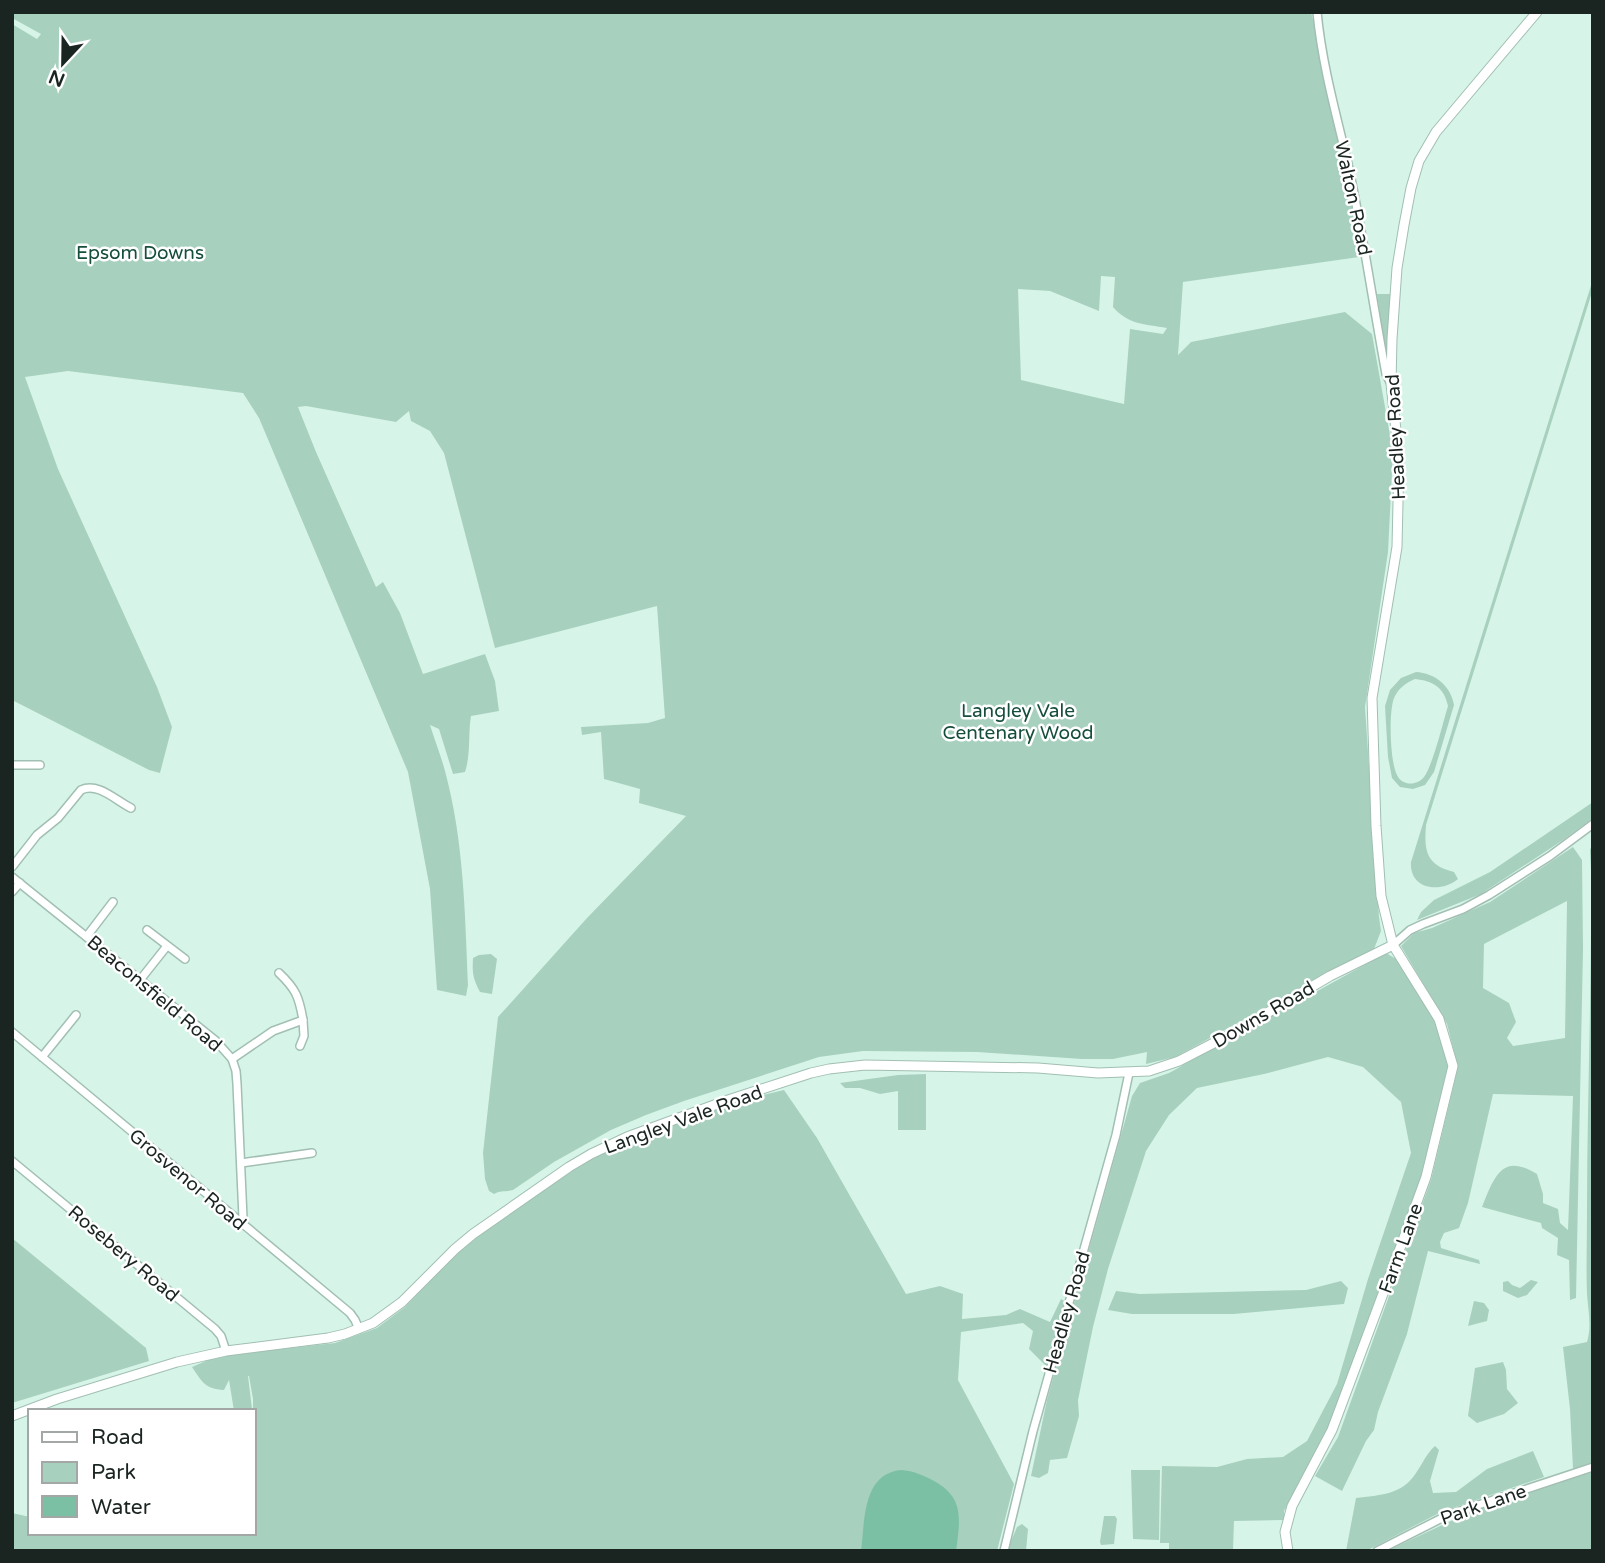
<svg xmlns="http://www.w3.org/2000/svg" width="1605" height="1563" viewBox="0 0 1605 1563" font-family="'Varela Round',sans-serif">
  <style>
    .green { fill: #a8d0bf; fill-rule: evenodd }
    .water { fill: #7bc0a5 }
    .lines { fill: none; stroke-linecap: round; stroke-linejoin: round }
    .minor-casing { stroke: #a1bfb2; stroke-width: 10 }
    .tertiary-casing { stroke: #a1bfb2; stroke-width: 11 }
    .minor { stroke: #fff; stroke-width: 7 }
    .tertiary { stroke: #fff; stroke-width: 9 }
    .labels { text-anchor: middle; stroke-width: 5; stroke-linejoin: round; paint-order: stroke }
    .street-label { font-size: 19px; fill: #1a2521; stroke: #fff }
    .park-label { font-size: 19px; fill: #164e3c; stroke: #fff }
  </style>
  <rect width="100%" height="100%" fill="#d6f5e8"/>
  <g class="green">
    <path d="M12 12H1311L1326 70 1366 256 1183 282 1178 355 1191 342 1345 312 1372 334 1393 452 1388 552 1365 707 1379 917 1381 931 1374 949 1175 1057 1146 1064 1147 1052 1113 1059H1082L977 1052 863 1051 819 1057 684 1101 646 1115 611 1130 554 1162 513 1190C506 1192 500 1190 494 1194L489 1191 485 1179 483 1153 498 1017 587 918 686 816 639 803 640 789 604 779 601 732 582 735 581 727 648 723 665 718 657 606 495 648 444 453 430 431 411 421 409 411 396 422 306 406 298 407 316 452 376 587 383 582 400 613 423 674 485 654 495 681 499 711 471 716C468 734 471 754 465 772L453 774 439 729 430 725C435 741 441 756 445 771 464 841 465 914 468 985L466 996 437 990 430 889 408 772 259 418 243 393 68 371 25 377 58 469 157 687 172 727 160 773 149 770 12 700V24L37 39 41 34 12 18ZM1101 276 1115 277 1113 307C1129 325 1144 324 1167 328L1163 334 1130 329 1124 404 1021 380 1018 289 1050 291 1099 311Z"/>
    <path d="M1593 279V289L1426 825C1424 851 1426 865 1454 872L1458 879C1440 894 1409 889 1411 862Z"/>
    <polygon points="1377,294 1390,294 1388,359 1387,360"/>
    <path d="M1416 672C1435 673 1451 686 1454 705L1434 772 1425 785 1413 789 1400 787 1392 778 1388 757 1385 706 1390 690 1401 678ZM1415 679C1433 681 1444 687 1448 706 1443 722 1433 765 1424 777 1417 786 1402 786 1397 775 1390 762 1388 708 1395 696 1400 687 1406 683 1415 679Z"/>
    <polygon points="1593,802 1593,818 1563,840 1481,894 1417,920 1421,912 1434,900 1490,872"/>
    <path d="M1592 845 1593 1462 1573 1469 1570 1409 1563 1347 1587 1342C1592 1326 1588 1310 1587 1294 1586 1267 1587 1240 1587 1213 1587 1099 1592 984 1591 870L1590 850Z"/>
    <path d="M1573 847 1582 860 1583 949 1576 1298 1570 1300 1569 1260 1557 1255 1558 1238 1542 1228 1541 1223 1482 1207C1494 1177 1502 1152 1537 1174L1543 1194V1203L1558 1209 1560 1223 1568 1230 1573 1096 1493 1094 1468 1203 1459 1228 1444 1233 1440 1242 1441 1248 1479 1260 1480 1264 1428 1251 1407 1334 1378 1412 1374 1430 1366 1441 1342 1491 1315 1476 1338 1437 1431 1180 1458 1067 1447 1024 1401 946 1414 933 1432 928 1490 902ZM1567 901 1565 1038 1513 1046 1507 1038 1516 1022 1509 1003 1483 988 1484 944Z"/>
    <polygon points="1386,953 1396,959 1435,1020 1448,1066 1421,1178 1329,1428 1284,1511 1284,1520 1234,1521 1233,1551 1169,1551 1169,1543 1160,1543 1162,1466 1217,1467 1247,1459 1283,1457 1307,1441 1337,1384 1368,1279 1411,1153 1401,1102 1363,1067 1328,1057 1264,1074 1197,1088 1169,1115 1146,1151 1108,1269 1093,1327 1078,1400 1079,1416 1067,1458 1050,1460 1048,1473 1039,1478 1031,1476 1047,1400 1132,1096 1140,1083 1169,1073"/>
    <path d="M491 954 497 959 492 994 480 992C473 979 472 973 473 958L479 955Z"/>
    <polygon points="926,1074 926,1130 898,1130 898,1091 880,1094 860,1088 845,1088 840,1083 898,1075"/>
    <path d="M784 1090 817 1138 906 1294 940 1286 963 1294 962 1319 1006 1315 1020 1309 1050 1322 1061 1299 1066 1302 1047 1367 1029 1349 1033 1331 1023 1323 961 1332 958 1380 1014 1484 997 1551H12V1513L30 1517V1533H254L253 1399 249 1376H248L252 1409 234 1411 229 1380 224 1390C205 1389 202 1382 192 1367L208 1360 236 1354 335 1343 377 1328 405 1307 451 1259 499 1219 554 1182 614 1146 662 1127 751 1098Z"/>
    <polygon points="12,1238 146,1348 149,1361 12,1403"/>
    <polygon points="1531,1280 1538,1282 1527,1295 1518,1298 1503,1291 1503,1282 1508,1281 1512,1285 1520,1288"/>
    <polygon points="1341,1281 1348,1288 1344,1304 1234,1314 1132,1314 1108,1310 1116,1291 1140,1294 1306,1290"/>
    <polygon points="1474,1301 1484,1303 1489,1310 1487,1321 1468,1326"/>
    <polygon points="1503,1362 1506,1370 1507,1389 1518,1403 1504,1414 1477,1423 1468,1416 1475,1368"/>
    <path d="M1435 1446 1439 1450 1430 1481 1433 1493 1456 1492 1487 1469 1533 1451 1544 1477 1441 1512 1366 1551H1346L1356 1498C1380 1495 1402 1495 1416 1473 1423 1463 1426 1454 1435 1446Z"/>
    <polygon points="1131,1470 1160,1470 1159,1540 1133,1539"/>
    <polygon points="1593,1472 1593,1551 1387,1551 1474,1510"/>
    <polygon points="1104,1516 1115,1516 1117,1519 1114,1544 1101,1545 1100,1542"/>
    <polygon points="1022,1524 1028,1529 1026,1551 1007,1551 1017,1527"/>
  </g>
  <path class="water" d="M901 1470C914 1471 923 1475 934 1481 965 1498 960 1520 956 1551H861C865 1521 862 1474 901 1470Z"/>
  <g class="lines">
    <defs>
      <g id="minor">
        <path d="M1317 12C1322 64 1336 114 1348 164 1363 234 1373 304 1386 374L1390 382"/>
        <polyline points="12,765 40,765"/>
        <path d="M12 867 37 835 58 818 81 790C98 782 115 800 131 808"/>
        <polyline points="12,877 216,1041 232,1059 236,1071 237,1084 243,1218 239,1222"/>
        <polyline points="12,892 20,883"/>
        <polyline points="147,930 185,959"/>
        <polyline points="87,936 113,902"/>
        <polyline points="1393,945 1410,930 1423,924 1463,909 1489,895 1550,856 1593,824"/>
        <polyline points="140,980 167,946"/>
        <polyline points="12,1032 350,1313 355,1320 359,1329"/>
        <polyline points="300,1046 304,1036 303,1020"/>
        <polyline points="42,1057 76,1015"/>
        <path d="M232 1059 273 1031 303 1020C299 997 296 989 279 973"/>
        <polyline points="12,1161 215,1329 221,1336 226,1351"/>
        <polyline points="241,1163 312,1153"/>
        <polyline points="1004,1551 1033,1431 1116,1135 1129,1073"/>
        <polyline points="1377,1551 1448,1515 1593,1467"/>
      </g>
      <g id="tertiary">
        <polyline points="12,1416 57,1399 177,1362 226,1351 328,1338 345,1334 373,1323 402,1302 455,1249 473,1234 569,1167 591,1154 627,1137 728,1100 811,1073 829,1069 865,1065 1038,1068 1098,1073 1149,1071 1179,1061 1233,1033 1330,976 1393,945"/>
        <polyline points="1288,1551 1285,1532 1292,1506 1332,1430 1402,1243 1426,1177 1453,1066 1439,1019 1393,945 1381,896 1376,826 1372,698 1397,547 1399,458 1391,384 1392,339 1397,268 1404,225 1411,188 1419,161 1436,132 1537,12"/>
      </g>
    </defs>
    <use href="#minor" class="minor-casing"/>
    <use href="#tertiary" class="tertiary-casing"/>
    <use href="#minor" class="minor"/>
    <use href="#tertiary" class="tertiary"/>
  </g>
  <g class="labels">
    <g class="street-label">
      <text transform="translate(1354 198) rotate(78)" y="7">Walton Road</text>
      <text transform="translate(1395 437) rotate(-93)" y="7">Headley Road</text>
      <text transform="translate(155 993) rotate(40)" y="7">Beaconsfield Road</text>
      <text transform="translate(1263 1014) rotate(-30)" y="7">Downs Road</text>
      <text transform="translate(683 1119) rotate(-20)" y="7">Langley Vale Road</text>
      <text transform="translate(188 1179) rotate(40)" y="7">Grosvenor Road</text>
      <text transform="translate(1400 1248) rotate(-70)" y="7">Farm Lane</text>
      <text transform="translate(124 1253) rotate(40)" y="7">Rosebery Road</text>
      <text transform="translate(1066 1312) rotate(-74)" y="7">Headley Road</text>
      <text transform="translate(1483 1504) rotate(-19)" y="7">Park Lane</text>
    </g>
    <g class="park-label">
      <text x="140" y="259">Epsom Downs</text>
      <text x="1018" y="717">Langley Vale<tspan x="1018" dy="22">Centenary Wood</tspan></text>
    </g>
  </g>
  <rect width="1605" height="1563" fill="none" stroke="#1a2521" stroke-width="28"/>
  <rect x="28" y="1409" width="228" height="126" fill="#ffffff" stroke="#a3a8a6" stroke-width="2"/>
  <rect x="42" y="1432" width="35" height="10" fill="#ffffff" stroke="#a3a8a6" stroke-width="2"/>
  <text x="91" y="1444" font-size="21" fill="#1a2521">Road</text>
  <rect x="42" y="1462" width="35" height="21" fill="#a8d0bf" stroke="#a3a8a6" stroke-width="2"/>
  <text x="91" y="1479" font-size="21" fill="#1a2521">Park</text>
  <rect x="42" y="1496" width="35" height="21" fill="#7bc0a5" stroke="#a3a8a6" stroke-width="2"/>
  <text x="91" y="1514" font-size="21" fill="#1a2521">Water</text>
  <g transform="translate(63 63) rotate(202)" stroke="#ffffff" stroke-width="5" paint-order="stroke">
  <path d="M0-5L12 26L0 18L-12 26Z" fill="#1a2521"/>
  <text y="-10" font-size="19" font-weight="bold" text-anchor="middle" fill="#1a2521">N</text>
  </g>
</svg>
